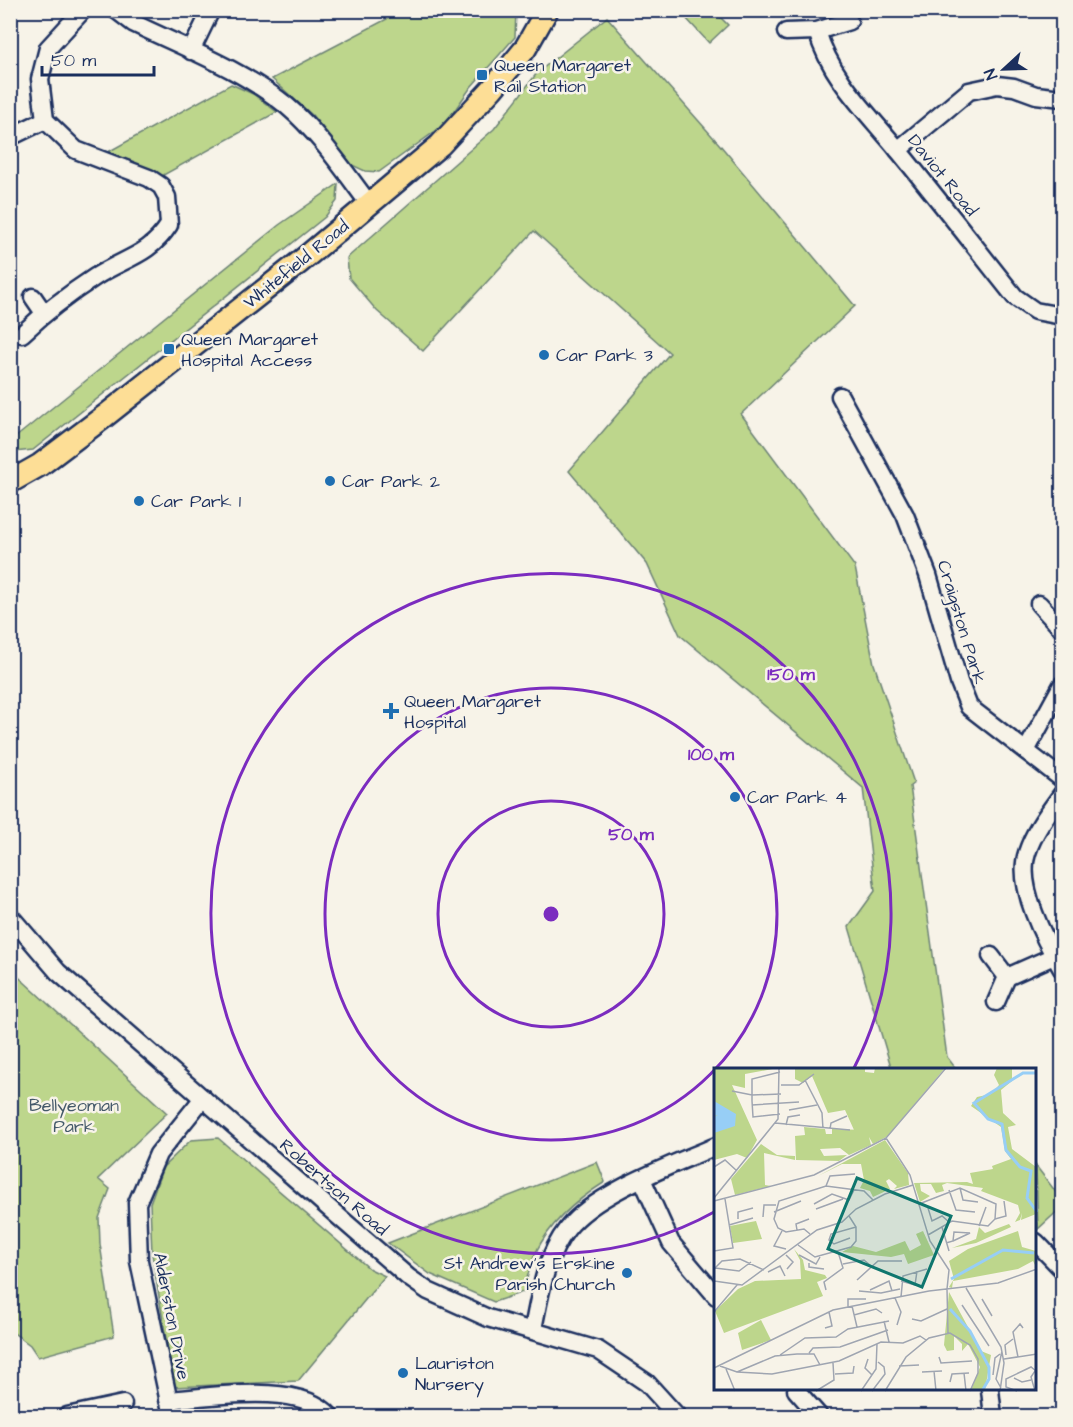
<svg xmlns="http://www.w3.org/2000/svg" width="1073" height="1427" viewBox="0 0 1073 1427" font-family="'Architects Daughter',sans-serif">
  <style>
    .green { fill: #bdd68c; stroke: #6c8275; stroke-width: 1.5 }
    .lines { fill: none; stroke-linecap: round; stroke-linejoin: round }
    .minor-casing { stroke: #1b2f5e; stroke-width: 21 }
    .major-casing { stroke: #1b2f5e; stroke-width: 26 }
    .minor { stroke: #f7f3e8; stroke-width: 16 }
    .major { stroke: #fdde96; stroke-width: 21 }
    .ring { fill: none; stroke: #7b2cbf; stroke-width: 3 }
    .poi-dot { fill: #1f6fb2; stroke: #f7f3e8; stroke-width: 2 }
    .labels { text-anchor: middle; stroke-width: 5; stroke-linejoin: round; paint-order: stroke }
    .poi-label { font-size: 18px; fill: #1b2f5e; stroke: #f7f3e8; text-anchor: start }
    .street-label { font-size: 18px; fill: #1b2f5e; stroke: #f7f3e8 }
    .park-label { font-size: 18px; fill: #44596a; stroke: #f7f3e8 }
    .inset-river { fill: none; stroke: #97cef6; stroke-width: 3 }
    .inset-road { fill: none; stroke: #9fa5b1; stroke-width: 1.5 }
    .view { fill: #0f766e; fill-opacity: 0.15; stroke: #0f766e; stroke-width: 3 }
    .inset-edge { fill: none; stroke: #1b2f5e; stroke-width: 3 }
    .centre { fill: #7b2cbf; stroke: #f7f3e8; stroke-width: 3 }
    .ring-label { font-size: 18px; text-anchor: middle; font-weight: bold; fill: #7b2cbf; stroke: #f7f3e8; stroke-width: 5; stroke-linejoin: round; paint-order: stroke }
  </style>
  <rect width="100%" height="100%" fill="#f7f3e8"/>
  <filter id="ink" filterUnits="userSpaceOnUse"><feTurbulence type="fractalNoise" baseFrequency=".0167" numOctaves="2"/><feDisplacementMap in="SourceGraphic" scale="12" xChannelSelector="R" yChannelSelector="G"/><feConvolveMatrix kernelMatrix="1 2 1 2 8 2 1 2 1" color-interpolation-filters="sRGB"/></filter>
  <g filter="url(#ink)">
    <g class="green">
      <polygon points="692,10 714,11 728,25 709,43 685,17"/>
      <polygon points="402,11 516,11 515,37 471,87 445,124 379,172 365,171 352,165 312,115 272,79"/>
      <polygon points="607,17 720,145 855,306 741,414 855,567 874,664 914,783 910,786 947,1057 957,1070 892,1070 849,927 875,891 863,788 680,635 647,564 569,471 670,353 534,231 423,351 377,311 349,278 347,258 494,129 537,73"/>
      <polygon points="231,84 253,94 277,112 160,177 108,152"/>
      <polygon points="338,184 337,201 325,217 33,450 14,452 11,449 11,441 279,225"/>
      <polygon points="11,970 167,1113 98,1179 110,1189 99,1218 100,1244 114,1336 38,1357 30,1345 11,1331"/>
      <polygon points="218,1138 370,1269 385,1276 298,1381 174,1387 152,1254 150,1203 163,1167 191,1140"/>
      <path d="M597 1162 605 1182C578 1199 550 1223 536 1252 530 1265 527 1279 523 1292L494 1302 430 1274 388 1243Z"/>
      <polygon points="1036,1166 1062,1200 1062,1207 1038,1229"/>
    </g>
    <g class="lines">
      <defs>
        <g id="minor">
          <path d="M116 10 133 23C185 48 243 70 287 106 319 133 345 172 370 205"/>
          <path d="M817 31C831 79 867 112 898 150 938 199 976 248 1015 297L1035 311 1062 316"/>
          <polyline points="786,32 817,31 849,21"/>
          <polyline points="191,51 211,10"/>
          <polyline points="10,137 45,120"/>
          <polyline points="898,150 969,91 997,85 1014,87 1036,95 1062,98"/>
          <polyline points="33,297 44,313"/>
          <path d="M22 334C44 313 69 294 95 277 124 258 149 256 169 225L167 197 161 186 149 178 76 150 45 120 40 79 48 48 83 10"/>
          <polyline points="840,396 905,515 928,575 959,682 969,707 1062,779"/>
          <polyline points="1039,604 1062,629"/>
          <polyline points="1026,751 1062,685"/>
          <path d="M1062 794C1049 812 1034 831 1027 853 1016 886 1045 941 1062 969"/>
          <polyline points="10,916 58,972 408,1277 428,1291 488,1318 598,1350 647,1383 677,1416"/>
          <polyline points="991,956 1007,977 996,1002"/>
          <polyline points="1007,977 1054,956"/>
          <polyline points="642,1179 671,1243 716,1296"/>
          <polyline points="1036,1242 1062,1269"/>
          <path d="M533 1329C540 1295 545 1257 567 1229 596 1192 673 1165 716 1146"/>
          <polyline points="796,1390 819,1416"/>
          <polyline points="990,1390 993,1416"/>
          <path d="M168 1400C211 1397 301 1381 330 1416"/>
          <polyline points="67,1416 123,1404"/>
          <polyline points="172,1416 139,1261 137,1203 158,1154 203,1098"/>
        </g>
        <polyline id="major" points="10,482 40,465 105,416 300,262 440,145 492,89 525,49 547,10"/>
      </defs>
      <use href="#minor" class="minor-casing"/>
      <use href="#major" class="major-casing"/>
      <use href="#minor" class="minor"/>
      <use href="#major" class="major"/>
    </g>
  </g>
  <g class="ring">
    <circle cx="551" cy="914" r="113"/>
    <circle cx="551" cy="914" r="226"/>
    <path d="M716 1211A340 340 0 1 1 854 1068"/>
  </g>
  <g class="poi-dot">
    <rect x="476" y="69" width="12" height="12" rx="3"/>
    <rect x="163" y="343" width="12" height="12" rx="3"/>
    <circle cx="544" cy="355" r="6"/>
    <circle cx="330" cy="481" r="6"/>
    <circle cx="139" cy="501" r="6"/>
    <path d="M388 702h6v6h6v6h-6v6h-6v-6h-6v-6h6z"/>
    <circle cx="735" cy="797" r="6"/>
    <circle cx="627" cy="1273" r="6"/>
    <circle cx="403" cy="1373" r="6"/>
  </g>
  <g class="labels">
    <g class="poi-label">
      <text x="494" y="71">Queen Margaret<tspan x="494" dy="21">Rail Station</tspan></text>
      <text x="181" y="345">Queen Margaret<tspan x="181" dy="21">Hospital Access</tspan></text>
      <text x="556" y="361">Car Park 3</text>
      <text x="342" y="487">Car Park 2</text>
      <text x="151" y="507">Car Park 1</text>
      <text x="404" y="707">Queen Margaret<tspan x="404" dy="21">Hospital</tspan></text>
      <text x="747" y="803">Car Park 4</text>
      <text x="615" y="1269" text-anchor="end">St Andrew's Erskine<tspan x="615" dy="21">Parish Church</tspan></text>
      <text x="415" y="1369">Lauriston<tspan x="415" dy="21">Nursery</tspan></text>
    </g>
    <g class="street-label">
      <text transform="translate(943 175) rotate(51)" y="6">Daviot Road</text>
      <text transform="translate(296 264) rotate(-39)" y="6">Whitefield Road</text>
      <text transform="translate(962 622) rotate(73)" y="6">Craigston Park</text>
      <text transform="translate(334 1187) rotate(41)" y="6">Robertson Road</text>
      <text transform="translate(172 1316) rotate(79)" y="6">Alderston Drive</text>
    </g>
    <g class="park-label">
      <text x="74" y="1111">Bellyeoman<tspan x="74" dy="21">Park</tspan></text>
    </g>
  </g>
  <g transform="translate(714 1068)">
    <rect width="322" height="322" fill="#f7f3e8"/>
    <path d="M0 0H64L31 6V20L18 17 43 72 33 90 23 86 0 92ZM81 0H151V4L160 5 161 0H231L174 68 159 76 155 69 157 77 135 87 126 80 106 81 110 88 133 87 125 93 82 92 81 68 91 67 90 59 111 61 112 66H118V61L151 62H140L131 42 114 45 98 8 89 15 81 11ZM283 0H298V13L287 22 289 45 302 57 294 59 298 81 322 99V146L307 152 308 145 306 152 301 154 306 145 304 137 267 123 269 120 233 115 228 117 230 123 222 125 217 116H206L207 123 216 128 206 134 200 115 253 114 259 116 256 105 279 101 278 98 297 91 291 83 287 59 257 38 263 29 277 26 285 17 280 7ZM171 72 194 105 195 117 180 121 183 118 175 111 172 113 176 121 159 129 156 123 146 120 150 112 147 96H128L104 108ZM47 76 63 87 81 88V92L50 85 51 117 57 118 21 127 17 111ZM42 153 48 171 19 175 16 158ZM295 156 297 159 262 175 238 180 262 171 265 159 271 165ZM209 163 220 187 194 196 190 186 177 189 128 184 139 178 162 184 191 173 196 183 207 177 202 166ZM304 163 308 179 322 183V199L319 193 304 201 239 213 238 220 235 219 240 211 235 193 254 181ZM80 181 89 192 91 202 111 207 113 210 103 214 109 228 10 265 1 243 24 221 41 213 87 211 86 192ZM235 224 267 283 277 287 271 322H257L266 299 254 276 248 283V276L240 268V282L233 283 230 277ZM47 252 57 272 28 282 24 265Z" fill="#bdd68c"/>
    <path d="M0 33 22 46 21 58 0 65V49L4 47 0 48Z" fill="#97cef6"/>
    <path class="inset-river" d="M323 5H309L260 35 274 51 288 56 292 82 306 99 317 103 313 130 323 144M237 211 289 182 320 185M236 241 256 263 275 299V311L268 323"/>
    <path class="inset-road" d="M232 0 172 70 196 107 216 173 235 202 233 221M91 12 108 45 109 61M67 17H85L100 6M18 23 38 27 67 26M38 37 85 34M75 42 103 37M66 46 39 49 38 33V11L66 4M61 55 136 62M72 57 74 49 86 47M116 61 117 55 133 48M0 99 11 92 23 103M112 118 116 108 141 106M246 120 249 132 264 134M235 122 242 142 261 144M0 130 64 51 65 0M0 133 100 107 172 70M100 136 118 126 135 132 140 122M205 136 246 120 282 136 281 151 274 158 238 153 214 167M214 140 218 153 228 148 235 154M102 141 129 131M60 144 87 133M49 149 50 137H62M24 151V144L39 140M281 151 292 148 290 133M15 157 39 150M265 158 272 139M228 159 235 183M83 162 82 156 95 151M68 163 60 178 72 181M96 166 90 161 72 164 64 160 60 151 65 133 112 118 150 123 159 132M136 170 120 176 115 172 117 166 142 159M232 175 239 173 240 164 256 165 239 173M84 177 101 189 137 179 142 173V159L135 148M0 183 19 180 11 131M72 187 79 194 73 201M85 187 102 196 106 189M95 195V199L110 201M129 196 150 192 157 198M1 200 25 203 37 194M0 201 8 193 26 191 50 202M54 204 66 198 71 208M143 212 164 193H188M0 213 28 217 103 162 128 154 142 141 171 126 199 117M187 213 201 217 203 203M252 220 287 279 290 295 286 323M233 221 234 265M112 222 110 214 129 200 124 184M156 222 175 213 178 223M145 223 167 225 186 221M187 229 189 208 213 201M181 230 187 244 183 257M268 231 278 248M248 237 275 278M138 238 143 259M134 239V231H152M0 244 23 217M140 247 162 241 168 245M198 251 207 253 233 241M170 253 175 274M111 260 118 258 115 244M95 285 99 280 126 279 174 262M66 287 91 270 122 269 134 261 175 253M292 287 291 277 299 271M225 289 227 295 258 293M304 289 299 264 306 256 309 260M154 291 151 300 158 307M290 291 323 286M6 298 23 304 58 306 125 293 167 274 189 275 206 268 212 272M185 298 205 297M0 300 119 242 215 223 284 215 323 201M12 301 21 323M220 303 222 323M23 304 61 288 83 286H100L106 297M208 304 228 303M250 305 252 323M121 306 139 305 140 298M279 307 281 290 286 286M300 310 308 314 317 312M236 314 238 306 255 305M287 320 282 311 288 283M102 323 120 312 119 295M147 323 162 301 163 276M158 323 171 306 170 299 164 294M171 323 192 289 215 270 236 265 256 277 264 291V305L256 323M303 323 292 319V311L317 299 322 303M321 323 317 309 321 303"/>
    <path class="view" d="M143 110 237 148 208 219 114 181Z"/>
    <rect width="322" height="322" class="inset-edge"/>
  </g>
  <circle cx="551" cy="914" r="9" class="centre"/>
  <g class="ring-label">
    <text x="791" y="680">150 m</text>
    <text x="711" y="760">100 m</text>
    <text x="631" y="840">50 m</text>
  </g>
  <rect width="1073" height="1427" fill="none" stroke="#f7f3e8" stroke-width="36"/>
  <rect x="18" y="18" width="1037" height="1391" fill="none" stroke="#1b2f5e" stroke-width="2" filter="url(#ink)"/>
  <g transform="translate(1004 69) rotate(248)" stroke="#f7f3e8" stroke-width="4.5" paint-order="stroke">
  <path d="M0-4.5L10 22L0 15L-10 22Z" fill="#1b2f5e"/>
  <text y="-9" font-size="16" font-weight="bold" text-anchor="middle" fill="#1b2f5e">N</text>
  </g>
  <path d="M42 66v9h112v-9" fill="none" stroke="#1b2f5e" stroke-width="3"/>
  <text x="51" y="66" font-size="18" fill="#1b2f5e" stroke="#f7f3e8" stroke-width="4.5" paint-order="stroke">50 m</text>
</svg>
